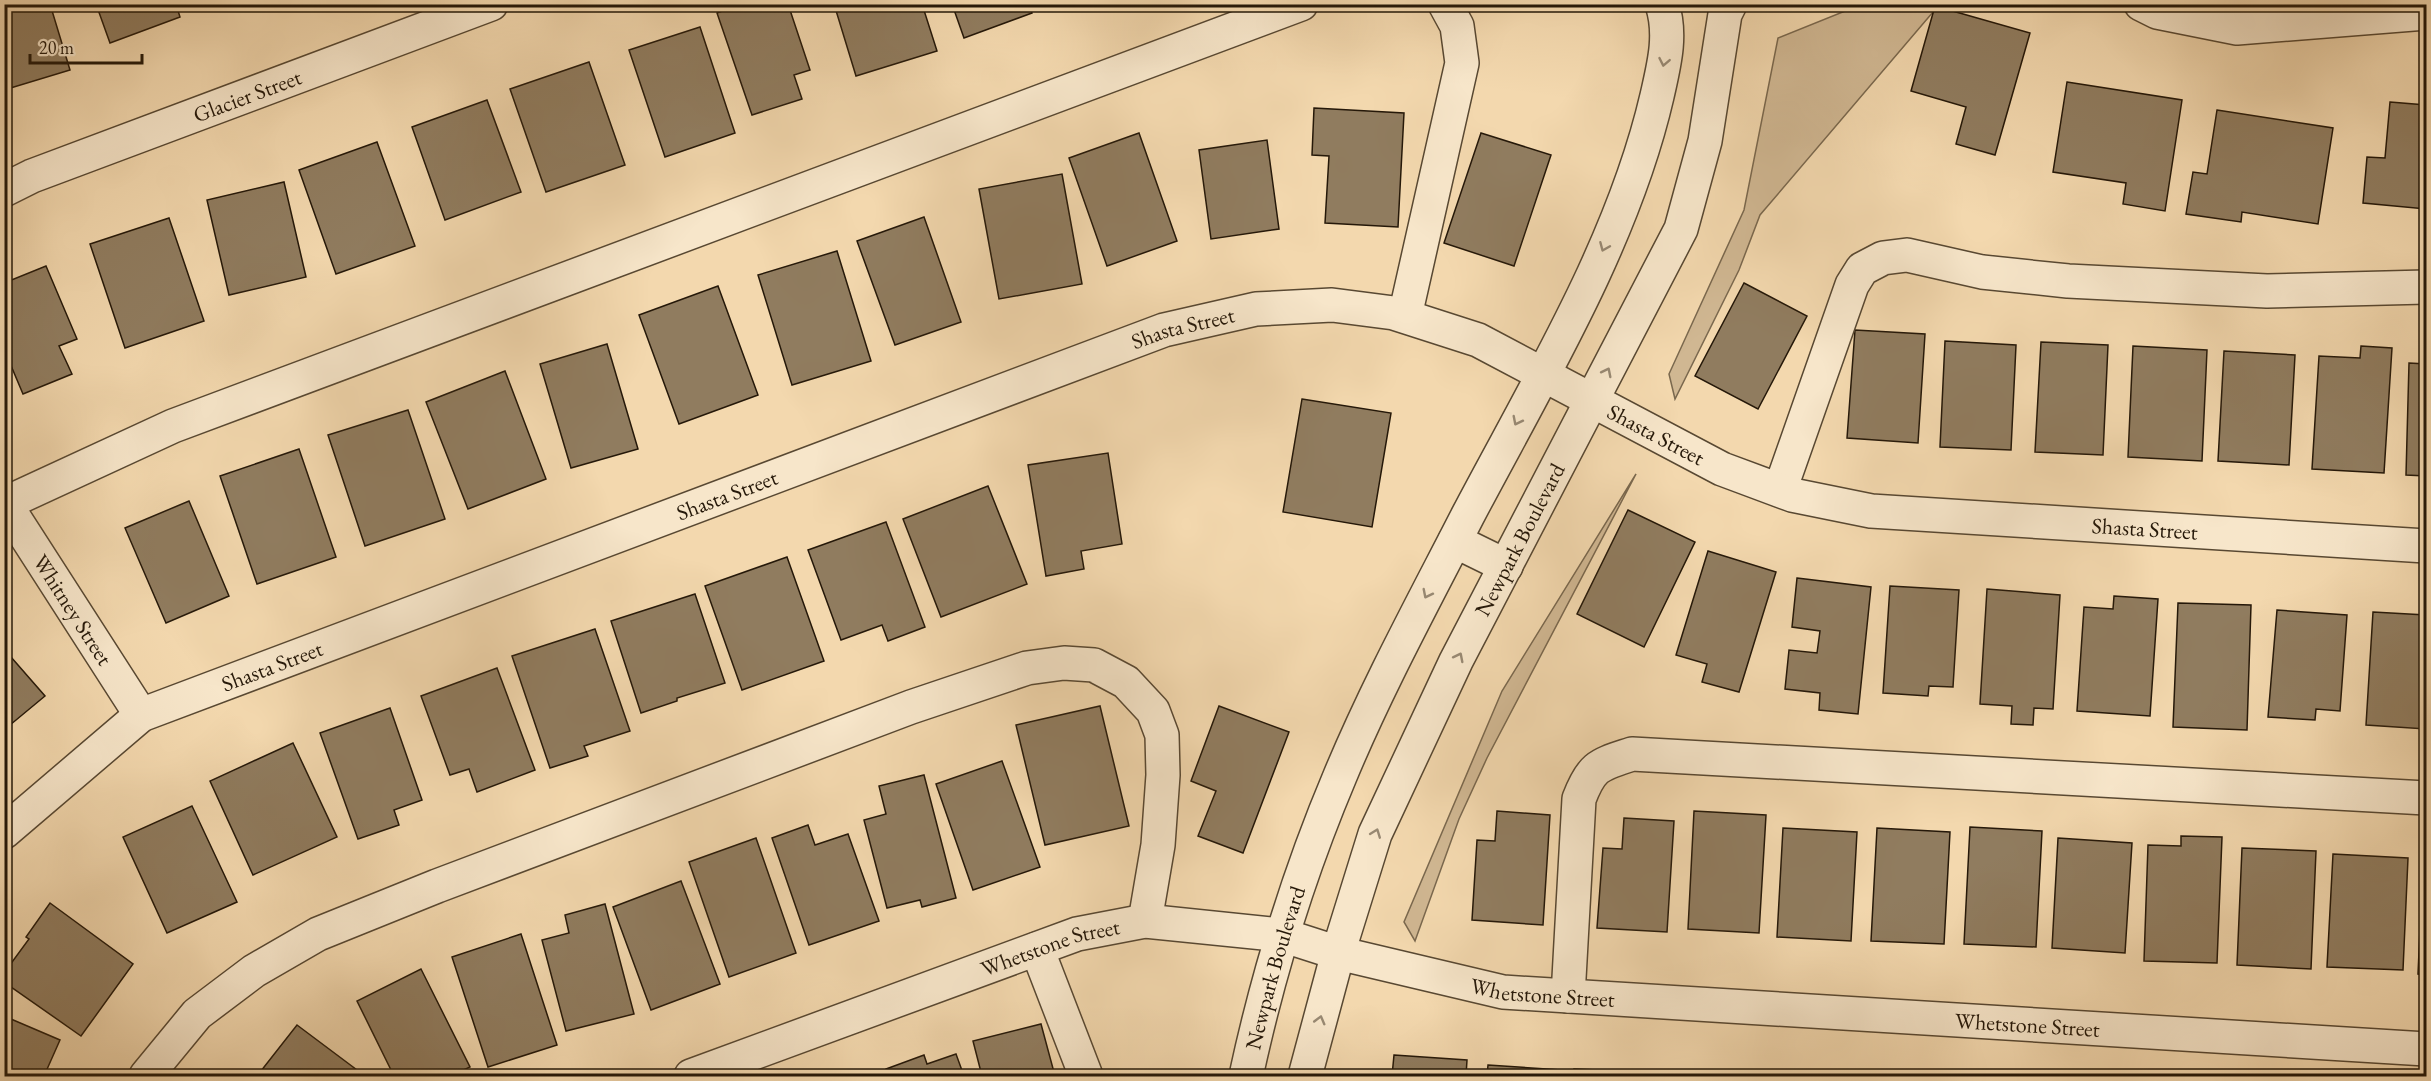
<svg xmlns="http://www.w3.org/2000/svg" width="2431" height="1081" viewBox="0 0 2431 1081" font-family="'EB Garamond',serif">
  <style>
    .green { fill: #d0b792; stroke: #7a684e; stroke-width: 1.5 }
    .building { fill: #907c5f; stroke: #251809; stroke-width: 1.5 }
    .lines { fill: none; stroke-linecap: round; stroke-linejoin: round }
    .minor-casing { stroke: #584832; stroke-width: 36 }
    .minor { stroke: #f7e6ca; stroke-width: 33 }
    .oneway { stroke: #988973 }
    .labels { text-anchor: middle; stroke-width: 5; stroke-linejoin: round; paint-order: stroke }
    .street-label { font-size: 22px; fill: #251809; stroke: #f7e6ca }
  </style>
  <rect width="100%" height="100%" fill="#f3d8ae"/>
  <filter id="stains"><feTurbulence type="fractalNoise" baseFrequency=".00333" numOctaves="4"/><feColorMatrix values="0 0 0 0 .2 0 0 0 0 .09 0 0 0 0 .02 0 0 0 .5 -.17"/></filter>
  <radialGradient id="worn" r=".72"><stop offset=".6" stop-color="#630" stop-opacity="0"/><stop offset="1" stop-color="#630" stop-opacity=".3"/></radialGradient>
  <g class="green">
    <polygon points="1860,5 1939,5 1760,215 1739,270 1675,399 1669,374 1744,210 1778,38"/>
    <polygon points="1636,474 1487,758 1459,819 1415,941 1404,922 1502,691"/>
  </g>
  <g class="building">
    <polygon points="16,4 50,4 70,70 4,90 4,8"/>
    <polygon points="96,4 176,4 180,17 110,43"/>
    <polygon points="221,4 242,4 223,11"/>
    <polygon points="741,4 788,4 810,70 794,75 802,99 752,115 717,13"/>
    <polygon points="834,4 922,4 937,51 856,76"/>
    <polygon points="952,4 1029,4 1032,13 964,38"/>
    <polygon points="1935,6 2030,33 1995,155 1956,144 1966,107 1911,91"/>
    <polygon points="700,27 735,133 665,157 629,50"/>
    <polygon points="589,62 625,165 546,192 510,89"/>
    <polygon points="2067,82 2182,100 2165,211 2123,204 2126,183 2053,172"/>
    <polygon points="487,100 521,192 445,220 412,127"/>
    <polygon points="2390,102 2426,105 2426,209 2363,203 2367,157 2385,158"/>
    <polygon points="1314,108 1404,113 1398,227 1325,223 1329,156 1312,155"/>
    <polygon points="2217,110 2333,128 2318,224 2242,212 2241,222 2186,214 2193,172 2207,174"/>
    <polygon points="1139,133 1177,241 1107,266 1069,158"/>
    <polygon points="1481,133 1551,155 1514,266 1444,243"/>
    <polygon points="1267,140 1279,229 1211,239 1199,150"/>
    <polygon points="377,142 415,246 336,274 299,170"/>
    <polygon points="1062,174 1082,284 999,299 979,189"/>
    <polygon points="284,182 306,277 229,295 207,200"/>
    <polygon points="924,217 961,322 895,345 857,241"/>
    <polygon points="169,218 204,321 125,348 90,244"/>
    <polygon points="837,251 871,361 792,385 758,275"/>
    <polygon points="46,266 77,339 59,346 72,374 23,394 4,349 4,283"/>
    <polygon points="1744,283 1807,316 1758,409 1695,376"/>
    <polygon points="718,286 758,395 679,424 639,315"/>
    <polygon points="1855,330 1925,334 1918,443 1847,438"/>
    <polygon points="1945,341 2016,345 2011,450 1940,447"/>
    <polygon points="2041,342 2108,345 2103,455 2035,452"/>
    <polygon points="607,344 638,449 571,468 540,364"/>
    <polygon points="2133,346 2207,350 2202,461 2128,457"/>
    <polygon points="2361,346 2392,348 2384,473 2312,469 2319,356 2360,358"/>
    <polygon points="2224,351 2295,355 2289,465 2218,461"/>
    <polygon points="2409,363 2426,364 2426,476 2406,475"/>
    <polygon points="505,371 546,479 468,509 426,402"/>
    <polygon points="1302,399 1391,413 1372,527 1283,512"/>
    <polygon points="408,410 445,519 365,546 328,435"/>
    <polygon points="299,449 336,557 257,584 220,476"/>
    <polygon points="1108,453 1122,544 1081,551 1084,569 1046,576 1028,465"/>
    <polygon points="988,486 1027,584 941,617 903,519"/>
    <polygon points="189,501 229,596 166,623 125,528"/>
    <polygon points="1628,510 1695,542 1644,647 1577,614"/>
    <polygon points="886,522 925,627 888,641 882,625 841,640 808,550"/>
    <polygon points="1708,551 1776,572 1739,692 1702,682 1707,664 1676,655"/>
    <polygon points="787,557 824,661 742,690 705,586"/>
    <polygon points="1797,578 1871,587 1858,714 1819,710 1820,693 1785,689 1789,650 1817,653 1820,631 1792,627"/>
    <polygon points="1890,586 1959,590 1953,687 1929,686 1928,696 1883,693"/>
    <polygon points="1987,589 2060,595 2053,709 2034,708 2033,725 2011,724 2012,706 1980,704"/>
    <polygon points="695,594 725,683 677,698 677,701 641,713 611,621"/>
    <polygon points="2114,596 2158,599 2150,716 2077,711 2084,607 2113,609"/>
    <polygon points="2178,603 2251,605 2247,730 2173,727"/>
    <polygon points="2277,610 2347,615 2340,711 2316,709 2315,720 2268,717"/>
    <polygon points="2373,612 2426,615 2426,729 2366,725"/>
    <polygon points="595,629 630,731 584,746 588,756 550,768 512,656"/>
    <polygon points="4,649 45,696 4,730"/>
    <polygon points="497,668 535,770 477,792 469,769 450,775 421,696"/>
    <polygon points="1100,706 1129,826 1045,845 1016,725"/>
    <polygon points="1219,706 1289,732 1243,853 1198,836 1216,791 1191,781"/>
    <polygon points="390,708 422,800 394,810 399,825 358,839 320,733"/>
    <polygon points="293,743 337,837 253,875 210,781"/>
    <polygon points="1002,761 1040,867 973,890 936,784"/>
    <polygon points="924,775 956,898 922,907 920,900 887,908 864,820 886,814 879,786"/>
    <polygon points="192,806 237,902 167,933 123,837"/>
    <polygon points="1497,811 1550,815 1543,925 1472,920 1477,840 1495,841"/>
    <polygon points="1694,811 1766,815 1759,933 1688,929"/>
    <polygon points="1624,818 1674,821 1667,932 1597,928 1603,848 1622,849"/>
    <polygon points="808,825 815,845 848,834 879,921 809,945 772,838"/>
    <polygon points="1970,827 2042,831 2036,947 1964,944"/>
    <polygon points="1783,828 1857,832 1851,941 1777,937"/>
    <polygon points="1877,828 1950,832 1944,944 1871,941"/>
    <polygon points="2181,836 2222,837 2217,963 2144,961 2148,845 2181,846"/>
    <polygon points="756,838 796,953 729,977 689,862"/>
    <polygon points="2058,838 2132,843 2125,953 2052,948"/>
    <polygon points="2242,848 2316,851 2311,969 2237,965"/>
    <polygon points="2333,854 2408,858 2403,970 2327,967"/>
    <polygon points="2423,862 2426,862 2426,975 2418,974"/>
    <polygon points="681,881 720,984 651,1010 613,907"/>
    <polygon points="50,903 133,964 81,1036 4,982 4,973 29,939 26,937"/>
    <polygon points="605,904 634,1014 566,1031 542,940 569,933 565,915"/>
    <polygon points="521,934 557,1045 488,1067 452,957"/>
    <polygon points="421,969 470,1067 451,1076 394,1076 357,1001"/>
    <polygon points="4,1016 60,1040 44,1076 4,1076"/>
    <polygon points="1041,1024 1055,1076 982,1076 973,1041"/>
    <polygon points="297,1025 365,1076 257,1076"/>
    <polygon points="956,1054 964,1076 888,1076 886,1069 924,1055 927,1064"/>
    <polygon points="1394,1055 1467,1060 1466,1076 1392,1076"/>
    <polygon points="1488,1065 1561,1070 1561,1076 1487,1076"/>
    <polygon points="1574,1069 1648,1072 1648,1076 1574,1076"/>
    <polygon points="1676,1072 1747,1076 1676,1076"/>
  </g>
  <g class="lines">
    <defs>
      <g id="minor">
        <polyline points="2141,4 2157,12 2237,28 2426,13"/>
        <path id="s1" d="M4 190 32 176 491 4"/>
        <polyline points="1405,316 1462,63 1457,26 1445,4"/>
        <polyline points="1780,490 1852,285 1862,269 1883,258 1907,255 1982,272 2068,281 2267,291 2426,287"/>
        <path id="s2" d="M4 502 141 715"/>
        <polyline points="4,504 173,426 1301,4"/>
        <polyline points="1455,541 1506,566"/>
        <path id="s3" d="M4 832 141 715 1164 330 1256 309 1332 305 1394 313 1478 340 1722 469 1792 495 1871 511 2426 546"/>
        <polyline points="1037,949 1086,1076"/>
        <path d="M1568 996 1579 799C1592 765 1599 765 1632 754L2426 798"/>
        <polyline points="146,1076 197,1014 254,971 318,934 437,886 911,707 1027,668 1064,663 1094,665 1126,682 1153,711 1162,735 1163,775 1158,845 1145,921"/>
        <path id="s4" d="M691 1076 1077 934 1145 921 1282 935 1338 953 1503 992 2426 1049"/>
        <path id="s5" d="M1246 1076C1268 974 1299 873 1340 776 1377 687 1424 601 1468 515 1538 382 1623 243 1657 96 1664 65 1672 35 1662 4"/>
        <path id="s6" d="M1305 1076 1338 953 1375 834 1456 661 1681 229 1705 141 1725 14 1730 4"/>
      </g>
    </defs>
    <use href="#minor" class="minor-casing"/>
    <use href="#minor" class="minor"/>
  </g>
  <defs><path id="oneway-chevron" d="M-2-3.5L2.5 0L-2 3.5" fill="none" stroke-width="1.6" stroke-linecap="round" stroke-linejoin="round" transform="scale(1.5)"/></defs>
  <g class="oneway">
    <use href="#oneway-chevron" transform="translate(1664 62) rotate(101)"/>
    <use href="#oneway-chevron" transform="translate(1604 247) rotate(113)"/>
    <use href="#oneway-chevron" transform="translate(1607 372) rotate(-63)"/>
    <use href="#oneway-chevron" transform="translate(1517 421) rotate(117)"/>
    <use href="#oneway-chevron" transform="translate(1427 594) rotate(117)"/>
    <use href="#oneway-chevron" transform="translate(1459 657) rotate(-63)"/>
    <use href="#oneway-chevron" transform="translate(1376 833) rotate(-69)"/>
    <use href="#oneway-chevron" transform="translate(1320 1020) rotate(-75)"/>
  </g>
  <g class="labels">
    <g class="street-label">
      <text dy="8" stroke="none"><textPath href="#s1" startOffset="261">Glacier Street</textPath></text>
      <text dy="8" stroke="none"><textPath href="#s3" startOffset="1292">Shasta Street</textPath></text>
      <text dy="8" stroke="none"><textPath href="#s3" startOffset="1796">Shasta Street</textPath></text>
      <text dy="8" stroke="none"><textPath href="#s3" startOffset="806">Shasta Street</textPath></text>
      <text dy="8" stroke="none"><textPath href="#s3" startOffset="2300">Shasta Street</textPath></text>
      <text dy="8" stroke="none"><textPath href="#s6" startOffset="580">Newpark Boulevard</textPath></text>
      <text dy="8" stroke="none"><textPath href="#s2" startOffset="128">Whitney Street</textPath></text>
      <text dy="8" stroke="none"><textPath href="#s3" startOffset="320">Shasta Street</textPath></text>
      <text dy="8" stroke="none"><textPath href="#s4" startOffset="382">Whetstone Street</textPath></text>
      <text dy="8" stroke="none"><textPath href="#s5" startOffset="112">Newpark Boulevard</textPath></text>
      <text dy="8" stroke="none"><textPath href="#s4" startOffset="886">Whetstone Street</textPath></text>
      <text dy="8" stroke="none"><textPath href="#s4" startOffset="1372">Whetstone Street</textPath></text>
    </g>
  </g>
  <rect width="2431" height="1081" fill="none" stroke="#f3d8ae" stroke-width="24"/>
  <rect x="6" y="6" width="2419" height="1069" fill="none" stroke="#251809" stroke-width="3"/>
  <rect x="12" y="12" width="2407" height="1057" fill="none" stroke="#251809" stroke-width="1.5"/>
  <path d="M30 54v9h112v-9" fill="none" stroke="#251809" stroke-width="3"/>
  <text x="39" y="54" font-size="18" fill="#251809" stroke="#f7e6ca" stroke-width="4.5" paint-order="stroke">20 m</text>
  <rect width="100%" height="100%" filter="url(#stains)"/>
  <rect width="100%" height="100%" fill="url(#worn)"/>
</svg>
